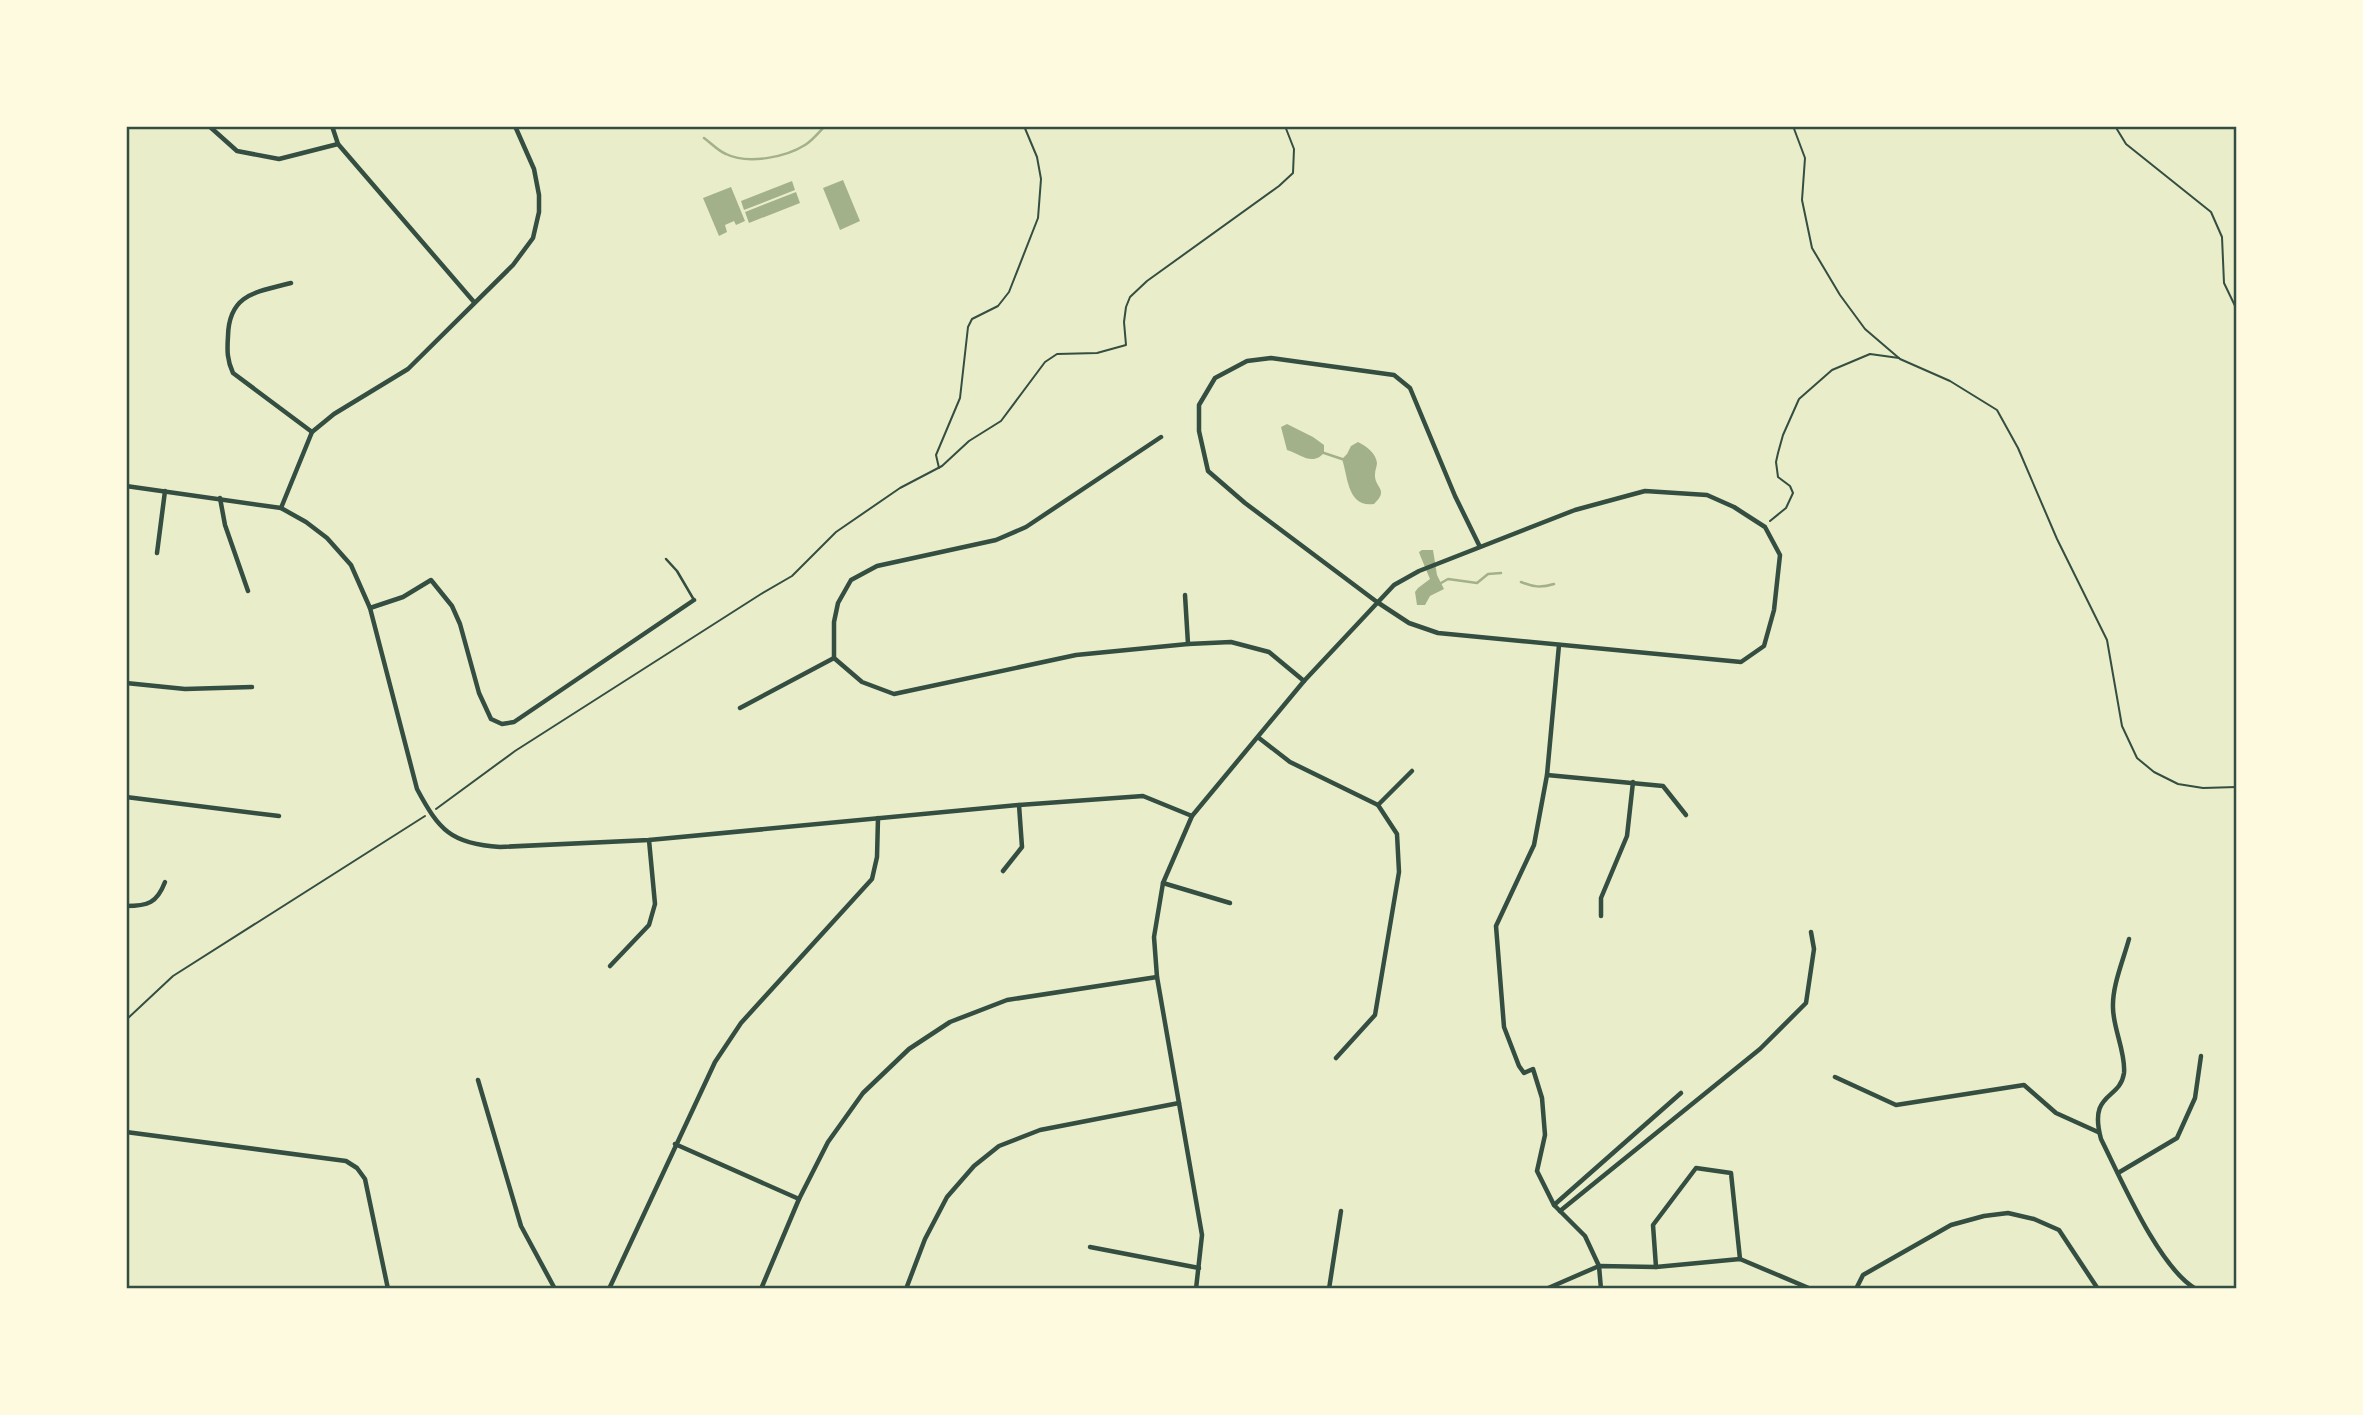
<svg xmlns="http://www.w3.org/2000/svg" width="2363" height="1415" viewBox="0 0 2363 1415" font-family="'Libre Baskerville',serif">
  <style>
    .water { fill: #a3b18a }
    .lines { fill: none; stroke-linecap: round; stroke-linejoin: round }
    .stream { stroke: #a3b18a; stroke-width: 2.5 }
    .path { stroke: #344e41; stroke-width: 2 }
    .service { stroke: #344e41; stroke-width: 2.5 }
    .minor { stroke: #344e41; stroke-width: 4.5 }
    .neatline { fill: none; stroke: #344e41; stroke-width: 2.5 }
  </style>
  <rect width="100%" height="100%" fill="#e9edc9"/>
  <g class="water">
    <polygon points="843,180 860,221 840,230 823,188"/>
    <polygon points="792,181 795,190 744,210 741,201"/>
    <polygon points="731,187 745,221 736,225 734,221 725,225 727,232 719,236 703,198"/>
    <polygon points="796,192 800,203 749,223 745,212"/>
    <path d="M1287 424 1313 437 1324 445V453C1312 466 1302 455 1287 450L1281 427Z"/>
    <path d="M1358 442C1366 446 1376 453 1377 463 1377 466 1375 470 1375 474 1374 488 1390 489 1374 504 1347 508 1348 476 1342 459L1347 454 1351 446Z"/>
    <polygon points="1422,550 1433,550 1437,575 1444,589 1430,596 1425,605 1417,605 1415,592 1418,588 1430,579 1420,555 1419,552"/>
  </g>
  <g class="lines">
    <g class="stream">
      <path d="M704 138C711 143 718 151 726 154 748 165 786 157 805 145 813 140 819 132 825 126"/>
      <polyline points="1324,453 1342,459"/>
      <path d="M1521 582C1533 587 1541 588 1554 584"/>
      <polyline points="1441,583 1448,579 1477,583 1488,574 1501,573"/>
    </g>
    <g class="path">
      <polyline points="1793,126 1805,158 1802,200 1812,248 1840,295 1865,329 1900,359 1950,381 1997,410 2018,448 2057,539 2107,640 2122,726 2137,758 2154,772 2178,784 2203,788 2237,787"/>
      <polyline points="2115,126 2126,144 2211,212 2222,237 2224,283 2237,310"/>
      <polyline points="939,468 936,455 960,398 968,327 972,319 998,306 1009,292 1038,218 1041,179 1037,157 1024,126"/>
      <polyline points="1770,521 1786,508 1793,493 1790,486 1778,477 1776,462 1778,453 1783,435 1799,399 1832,370 1870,354 1899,358"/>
      <polyline points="436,809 515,751 761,594 792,576 836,532 900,488 942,466 969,441 1001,421 1045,362 1057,354 1097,353 1126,345 1124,322 1126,307 1130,297 1147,281 1279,186 1293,173 1294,149 1285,126"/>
      <polyline points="126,1020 173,976 425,816"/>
    </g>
    <polyline class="service" points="666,559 677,571 694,600"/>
    <g class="minor">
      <polyline points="209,126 237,151 279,159 338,144"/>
      <polyline points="332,126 338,144 474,302"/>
      <path d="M291 283C256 292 229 294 228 336 227 351 227 360 233 373L312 432"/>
      <polyline points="1161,437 1026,527 996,540 877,566 851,580 838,603 834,622 834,658 862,682 894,694 1076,655 1188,644 1231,642 1269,652 1304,681"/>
      <path d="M126 486 281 508 306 522 327 538 351 565 370 608 417 789C439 830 451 844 500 847L649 840 1019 805 1143 796 1192 816"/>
      <polyline points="220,498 225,525 248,591"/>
      <polyline points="281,508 312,432 334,414 408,369 513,265 533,238 539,212 539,195 534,169 515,126"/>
      <polyline points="157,553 165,491"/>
      <polyline points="1185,595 1188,644"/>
      <polyline points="370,608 403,597 431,580 452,606 460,624 479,693 491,719 502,724 514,722 694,600"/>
      <polyline points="1559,645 1547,775 1534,845 1496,926 1504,1027 1519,1066 1524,1073 1533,1069 1542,1098 1545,1135 1537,1171 1554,1205 1585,1236 1599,1266 1601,1289"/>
      <polyline points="126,683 185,689 252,687"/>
      <polyline points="740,708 834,658"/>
      <polyline points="1259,738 1290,762 1378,805 1397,834 1399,872 1375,1015 1336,1058"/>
      <polyline points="1547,775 1663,786 1686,815"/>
      <polyline points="126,797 279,816"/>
      <polyline points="1378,805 1412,771"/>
      <polyline points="1003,871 1022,847 1019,805"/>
      <polyline points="1163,883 1230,903"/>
      <path d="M126 906C148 906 157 903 165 882"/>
      <polyline points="1601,916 1601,898 1627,836 1633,782"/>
      <path d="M2129 939C2123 961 2112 986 2113 1008 2113 1028 2126 1053 2124 1073 2120 1101 2088 1091 2101 1139 2121 1179 2159 1268 2196 1289"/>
      <polyline points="610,966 649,925 655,904 649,840"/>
      <polyline points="1835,1077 1896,1105 2024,1085 2056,1113 2098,1132"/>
      <polyline points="478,1080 521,1226 555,1289"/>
      <polyline points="126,1132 346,1161 357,1168 365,1179 388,1289"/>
      <polyline points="675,1144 799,1199"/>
      <polyline points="2118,1173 2177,1138 2195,1098 2201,1056"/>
      <polyline points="1554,1205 1681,1093"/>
      <polyline points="1560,1211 1760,1049 1806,1003 1814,949 1811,932"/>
      <polyline points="1090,1247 1199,1268"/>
      <polyline points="1656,1267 1653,1225 1696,1168 1731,1173 1740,1259"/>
      <polyline points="609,1289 715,1062 741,1023 872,879 877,857 878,818"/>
      <polyline points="761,1289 799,1199 828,1142 863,1093 909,1049 950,1022 1007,1000 1157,977"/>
      <polyline points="906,1289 925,1239 947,1197 974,1166 999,1146 1040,1130 1179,1103"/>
      <polyline points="1196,1289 1202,1235 1157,977 1154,937 1163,883 1192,816 1304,681 1394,585 1419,571 1575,510 1645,491 1707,495 1734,507 1765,527 1780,555 1774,610 1764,646 1741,662 1438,633 1409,623 1377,602 1245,503 1208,471 1199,431 1199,405 1215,378 1247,361 1271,358 1394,375 1410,388 1455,496 1480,547"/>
      <polyline points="1329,1289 1341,1211"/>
      <polyline points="1546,1289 1599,1266 1656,1267 1740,1259 1811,1289"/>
      <polyline points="1856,1289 1863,1275 1951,1225 1984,1216 2008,1213 2034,1219 2059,1230 2098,1289"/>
    </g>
  </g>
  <rect width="2363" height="1415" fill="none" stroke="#fefae0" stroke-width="256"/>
  <rect x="128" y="128" width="2107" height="1159" class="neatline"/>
</svg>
